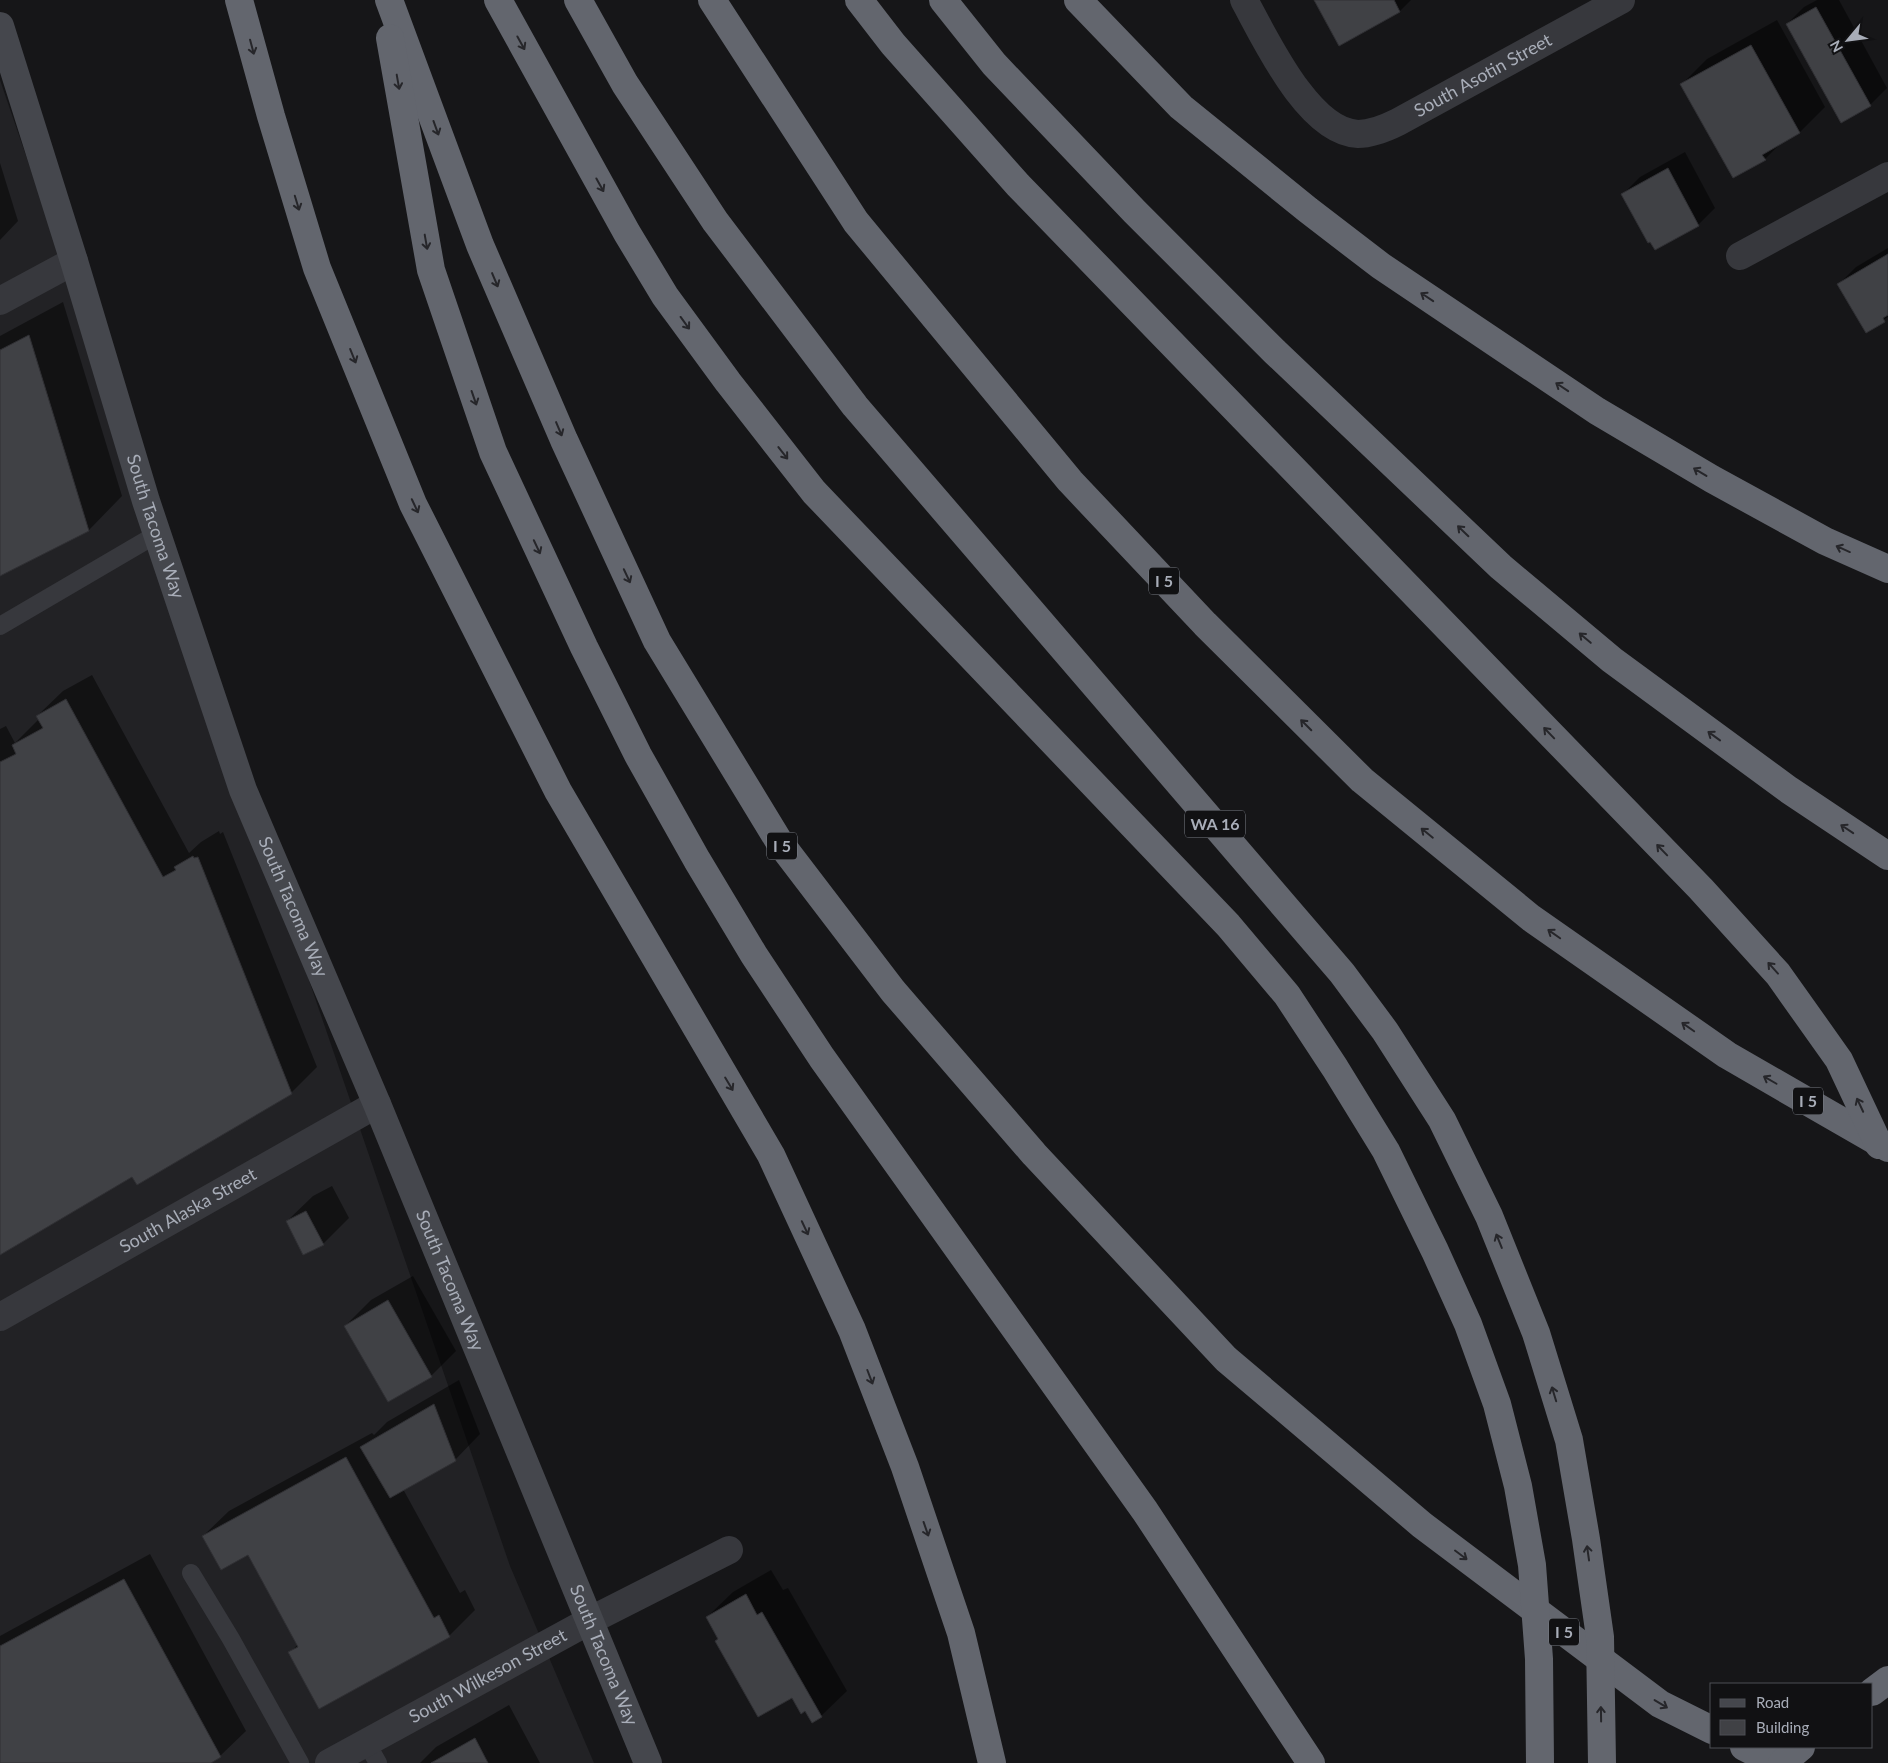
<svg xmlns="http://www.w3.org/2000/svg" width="1888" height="1763" viewBox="0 0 1888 1763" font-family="Lato,sans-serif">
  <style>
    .built { fill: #222225 }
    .shadow { fill: #0007 }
    .building { fill: #404145; stroke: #303034 }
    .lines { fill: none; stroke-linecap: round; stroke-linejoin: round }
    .service { stroke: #37383d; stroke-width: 18 }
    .minor { stroke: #37383d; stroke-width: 28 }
    .tertiary { stroke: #37383d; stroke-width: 28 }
    .secondary { stroke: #45474d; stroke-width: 28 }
    .motorway { stroke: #63666e; stroke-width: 28 }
    .oneway { stroke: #26262a }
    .labels { text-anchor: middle; stroke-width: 4; stroke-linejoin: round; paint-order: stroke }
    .shield { fill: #111113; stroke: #7b7e86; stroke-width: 1 }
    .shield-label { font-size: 16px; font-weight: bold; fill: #a8adb8 }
    .street-label { font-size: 18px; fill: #a8adb8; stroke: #111113 }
  </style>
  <rect width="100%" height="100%" fill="#161618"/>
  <polygon class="built" points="0,80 510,1566 594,1763 0,1763"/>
  <g class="shadow">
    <polygon points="1315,0 1411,0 1400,11 1340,44"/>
    <polygon points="1817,0 1839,0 1887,88 1870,105 1787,24 1804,7"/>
    <polygon points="1777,20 1825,107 1800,132 1782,142 1765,159 1682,84 1707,59"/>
    <polygon points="1685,152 1715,208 1698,225 1623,194 1640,177"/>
    <polygon points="0,163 18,221 0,240"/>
    <polygon points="1888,248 1888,317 1867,331 1839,284 1856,267"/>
    <polygon points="63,302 122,496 89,530 0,574 0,336"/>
    <polygon points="92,675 189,853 201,842 219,831 220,834 223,832 317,1067 291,1093 133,1175 0,1253 0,729 6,726 15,743 39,719 37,716 63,691"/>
    <polygon points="332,1186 349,1218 323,1244 287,1221 313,1196"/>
    <polygon points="413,1276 456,1351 431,1376 345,1326 371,1300"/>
    <polygon points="459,1380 480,1434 455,1460 403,1489 460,1593 465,1590 475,1610 449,1636 319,1707 290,1653 298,1644 249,1553 203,1536 229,1511 372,1433 374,1435 387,1422"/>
    <polygon points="150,1554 246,1731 220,1756 208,1763 0,1763 0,1636"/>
    <polygon points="771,1570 783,1590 788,1588 847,1691 821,1716 806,1710 793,1696 719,1639 707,1617 733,1592"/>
    <polygon points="509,1705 540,1763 420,1763 436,1747"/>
  </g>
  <g class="building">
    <polygon points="1314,0 1394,0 1400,12 1339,46"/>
    <polygon points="1816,7 1871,106 1841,123 1786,24"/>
    <polygon points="1751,45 1800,133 1762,155 1766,160 1733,178 1680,84"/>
    <polygon points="1668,168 1699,226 1655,250 1650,242 1648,243 1621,194"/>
    <polygon points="1888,254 1888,315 1883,318 1885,322 1866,333 1837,284"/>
    <polygon points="29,335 89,531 0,576 0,350"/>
    <polygon points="66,699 163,877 176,870 174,867 193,856 194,858 198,857 292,1094 137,1185 132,1177 0,1255 0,762 16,754 12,745 43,728 36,716"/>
    <polygon points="306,1211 324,1245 303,1255 286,1221"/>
    <polygon points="388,1300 432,1377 388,1402 344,1326"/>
    <polygon points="434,1404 456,1461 390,1498 360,1447"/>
    <polygon points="346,1457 434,1618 439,1615 450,1637 319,1709 288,1652 298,1647 248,1555 221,1570 202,1536"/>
    <polygon points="124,1579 221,1757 211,1763 0,1763 0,1646"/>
    <polygon points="746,1594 757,1615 762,1612 822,1717 812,1723 805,1711 801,1714 792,1698 758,1717 715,1641 718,1639 706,1617"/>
    <polygon points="475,1738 488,1763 431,1763"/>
  </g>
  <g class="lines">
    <g class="service">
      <polyline points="0,626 157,534"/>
      <polyline points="191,1573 231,1639 300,1763"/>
      <polyline points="366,1742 378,1763"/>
    </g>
    <g class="minor">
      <path id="s1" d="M1244 0C1265 38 1308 132 1358 134 1372 134 1386 128 1398 122L1621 0"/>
      <polyline points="1740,256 1888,176"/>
      <polyline points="0,301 74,261"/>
      <path id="s2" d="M0 1317 377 1104"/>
      <polyline points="589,1621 729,1550"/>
    </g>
    <path class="tertiary" id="s3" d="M329 1763 589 1621"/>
    <path class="secondary" id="s4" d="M0 26 74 261 146 501 243 790 377 1104 648 1763"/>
    <g class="motorway">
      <polyline points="239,0 271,116 317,268 413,504 558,791 771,1155 852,1330 905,1467 961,1633 992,1763"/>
      <polyline points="389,0 480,245 564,440 657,641 780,843 893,991 1034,1154 1226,1359 1422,1525 1660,1704 1712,1730"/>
      <polyline points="498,0 627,233 665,296 728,382 814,492 1228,925 1287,995 1335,1068 1386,1151 1435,1251 1468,1324 1497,1404 1518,1486 1532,1565 1539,1659 1540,1763"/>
      <polyline points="578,0 625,84 715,221 855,406 1342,973 1385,1031 1442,1120 1489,1216 1536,1333 1569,1440 1586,1539 1600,1637 1602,1763"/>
      <polyline points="712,0 856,222 1070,481 1205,624 1362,780 1531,918 1727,1055 1888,1148"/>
      <polyline points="859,0 893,44 1018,185 1701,889 1778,974 1839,1060 1879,1145"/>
      <polyline points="943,0 994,64 1135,212 1275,352 1501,567 1612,660 1789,790 1888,856"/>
      <polyline points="1078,0 1181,107 1308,210 1381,266 1597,411 1712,479 1825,541 1888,569"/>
      <polyline points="390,38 431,270 493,452 584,647 638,755 697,860 754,955 822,1058 1145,1511 1311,1763"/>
      <polyline points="1872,1692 1888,1680"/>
      <polyline points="1744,1747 1777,1763"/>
      <polyline points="1782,1763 1801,1747"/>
    </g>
  </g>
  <defs><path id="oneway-shaft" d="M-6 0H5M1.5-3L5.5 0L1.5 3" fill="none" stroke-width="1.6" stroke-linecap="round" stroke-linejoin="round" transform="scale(1.25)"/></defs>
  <g class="oneway">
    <use href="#oneway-shaft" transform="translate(521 43) rotate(61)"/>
    <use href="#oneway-shaft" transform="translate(252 47) rotate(75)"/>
    <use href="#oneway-shaft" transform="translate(398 82) rotate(80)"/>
    <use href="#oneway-shaft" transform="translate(436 128) rotate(70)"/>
    <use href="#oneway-shaft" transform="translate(600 185) rotate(61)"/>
    <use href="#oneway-shaft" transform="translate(297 203) rotate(73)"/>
    <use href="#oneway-shaft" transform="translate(426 242) rotate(80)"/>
    <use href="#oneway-shaft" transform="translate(495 280) rotate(67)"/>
    <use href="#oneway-shaft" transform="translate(1427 297) rotate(-146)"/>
    <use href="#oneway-shaft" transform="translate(685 323) rotate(54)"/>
    <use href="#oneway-shaft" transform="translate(353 356) rotate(68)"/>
    <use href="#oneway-shaft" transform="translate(1562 387) rotate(-146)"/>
    <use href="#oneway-shaft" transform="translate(474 398) rotate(71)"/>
    <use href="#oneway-shaft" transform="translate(559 429) rotate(67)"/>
    <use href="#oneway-shaft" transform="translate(783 453) rotate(52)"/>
    <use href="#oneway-shaft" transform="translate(1700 472) rotate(-149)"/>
    <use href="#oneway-shaft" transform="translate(415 506) rotate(65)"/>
    <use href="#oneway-shaft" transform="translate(1463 531) rotate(-136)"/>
    <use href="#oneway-shaft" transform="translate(537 547) rotate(65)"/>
    <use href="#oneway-shaft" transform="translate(1843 549) rotate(-156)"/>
    <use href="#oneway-shaft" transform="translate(627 576) rotate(65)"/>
    <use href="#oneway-shaft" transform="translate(1585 638) rotate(-140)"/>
    <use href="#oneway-shaft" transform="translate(1306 725) rotate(-135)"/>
    <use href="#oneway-shaft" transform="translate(1549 733) rotate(-134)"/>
    <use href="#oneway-shaft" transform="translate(1714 736) rotate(-144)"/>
    <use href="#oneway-shaft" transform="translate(1847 829) rotate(-146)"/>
    <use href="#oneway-shaft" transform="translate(1427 833) rotate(-141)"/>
    <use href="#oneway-shaft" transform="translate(1662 850) rotate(-134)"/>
    <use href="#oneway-shaft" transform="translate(1554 934) rotate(-145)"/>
    <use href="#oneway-shaft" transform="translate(1773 968) rotate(-132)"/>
    <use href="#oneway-shaft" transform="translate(1688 1027) rotate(-145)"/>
    <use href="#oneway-shaft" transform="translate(1770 1080) rotate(-150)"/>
    <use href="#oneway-shaft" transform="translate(729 1084) rotate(59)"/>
    <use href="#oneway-shaft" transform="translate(1860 1105) rotate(-115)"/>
    <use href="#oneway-shaft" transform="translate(805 1228) rotate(65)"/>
    <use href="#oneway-shaft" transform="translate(1499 1241) rotate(-112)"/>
    <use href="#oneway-shaft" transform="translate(870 1377) rotate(69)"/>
    <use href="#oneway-shaft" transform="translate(1554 1394) rotate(-107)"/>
    <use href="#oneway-shaft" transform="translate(926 1529) rotate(71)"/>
    <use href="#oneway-shaft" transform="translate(1588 1553) rotate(-98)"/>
    <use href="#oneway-shaft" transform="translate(1461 1555) rotate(37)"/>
    <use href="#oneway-shaft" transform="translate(1661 1704) rotate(31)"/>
    <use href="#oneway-shaft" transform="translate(1601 1714) rotate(-91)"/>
  </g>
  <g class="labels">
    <g class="shield">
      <rect x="1149" y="567.5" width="30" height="27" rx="4"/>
      <rect x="1185" y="810.5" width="60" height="27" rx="4"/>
      <rect x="767" y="832.5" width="30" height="27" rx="4"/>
      <rect x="1793" y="1087.5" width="30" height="27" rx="4"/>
      <rect x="1549" y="1618.5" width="30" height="27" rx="4"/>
    </g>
    <g class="shield-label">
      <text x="1164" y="587">I 5</text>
      <text x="1215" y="830">WA 16</text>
      <text x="782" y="852">I 5</text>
      <text x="1808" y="1107">I 5</text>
      <text x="1564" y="1638">I 5</text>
    </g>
    <g class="street-label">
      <text dy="6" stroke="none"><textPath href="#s1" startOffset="321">South Asotin Street</textPath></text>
      <text dy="6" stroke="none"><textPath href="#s4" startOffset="524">South Tacoma Way</textPath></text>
      <text dy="6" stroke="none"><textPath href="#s4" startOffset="929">South Tacoma Way</textPath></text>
      <text dy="6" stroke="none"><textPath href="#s2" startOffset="216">South Alaska Street</textPath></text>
      <text dy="6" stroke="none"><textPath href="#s4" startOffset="1334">South Tacoma Way</textPath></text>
      <text dy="6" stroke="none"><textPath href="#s4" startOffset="1739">South Tacoma Way</textPath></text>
      <text dy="6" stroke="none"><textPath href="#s3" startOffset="181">South Wilkeson Street</textPath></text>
    </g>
  </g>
  <rect x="1710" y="1683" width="162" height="65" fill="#111113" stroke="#4d4f55"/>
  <rect x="1720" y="1699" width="25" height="8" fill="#45474d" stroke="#4d4f55"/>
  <text x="1756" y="1708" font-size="15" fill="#a8adb8">Road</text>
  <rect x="1720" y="1720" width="25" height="15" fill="#404145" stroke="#4d4f55"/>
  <text x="1756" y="1733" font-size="15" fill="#a8adb8">Building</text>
  <g transform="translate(1848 40) rotate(241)" stroke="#111113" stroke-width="4" paint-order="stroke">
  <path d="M0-4L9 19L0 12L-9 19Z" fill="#a8adb8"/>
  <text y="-8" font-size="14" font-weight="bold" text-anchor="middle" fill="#a8adb8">N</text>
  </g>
</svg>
